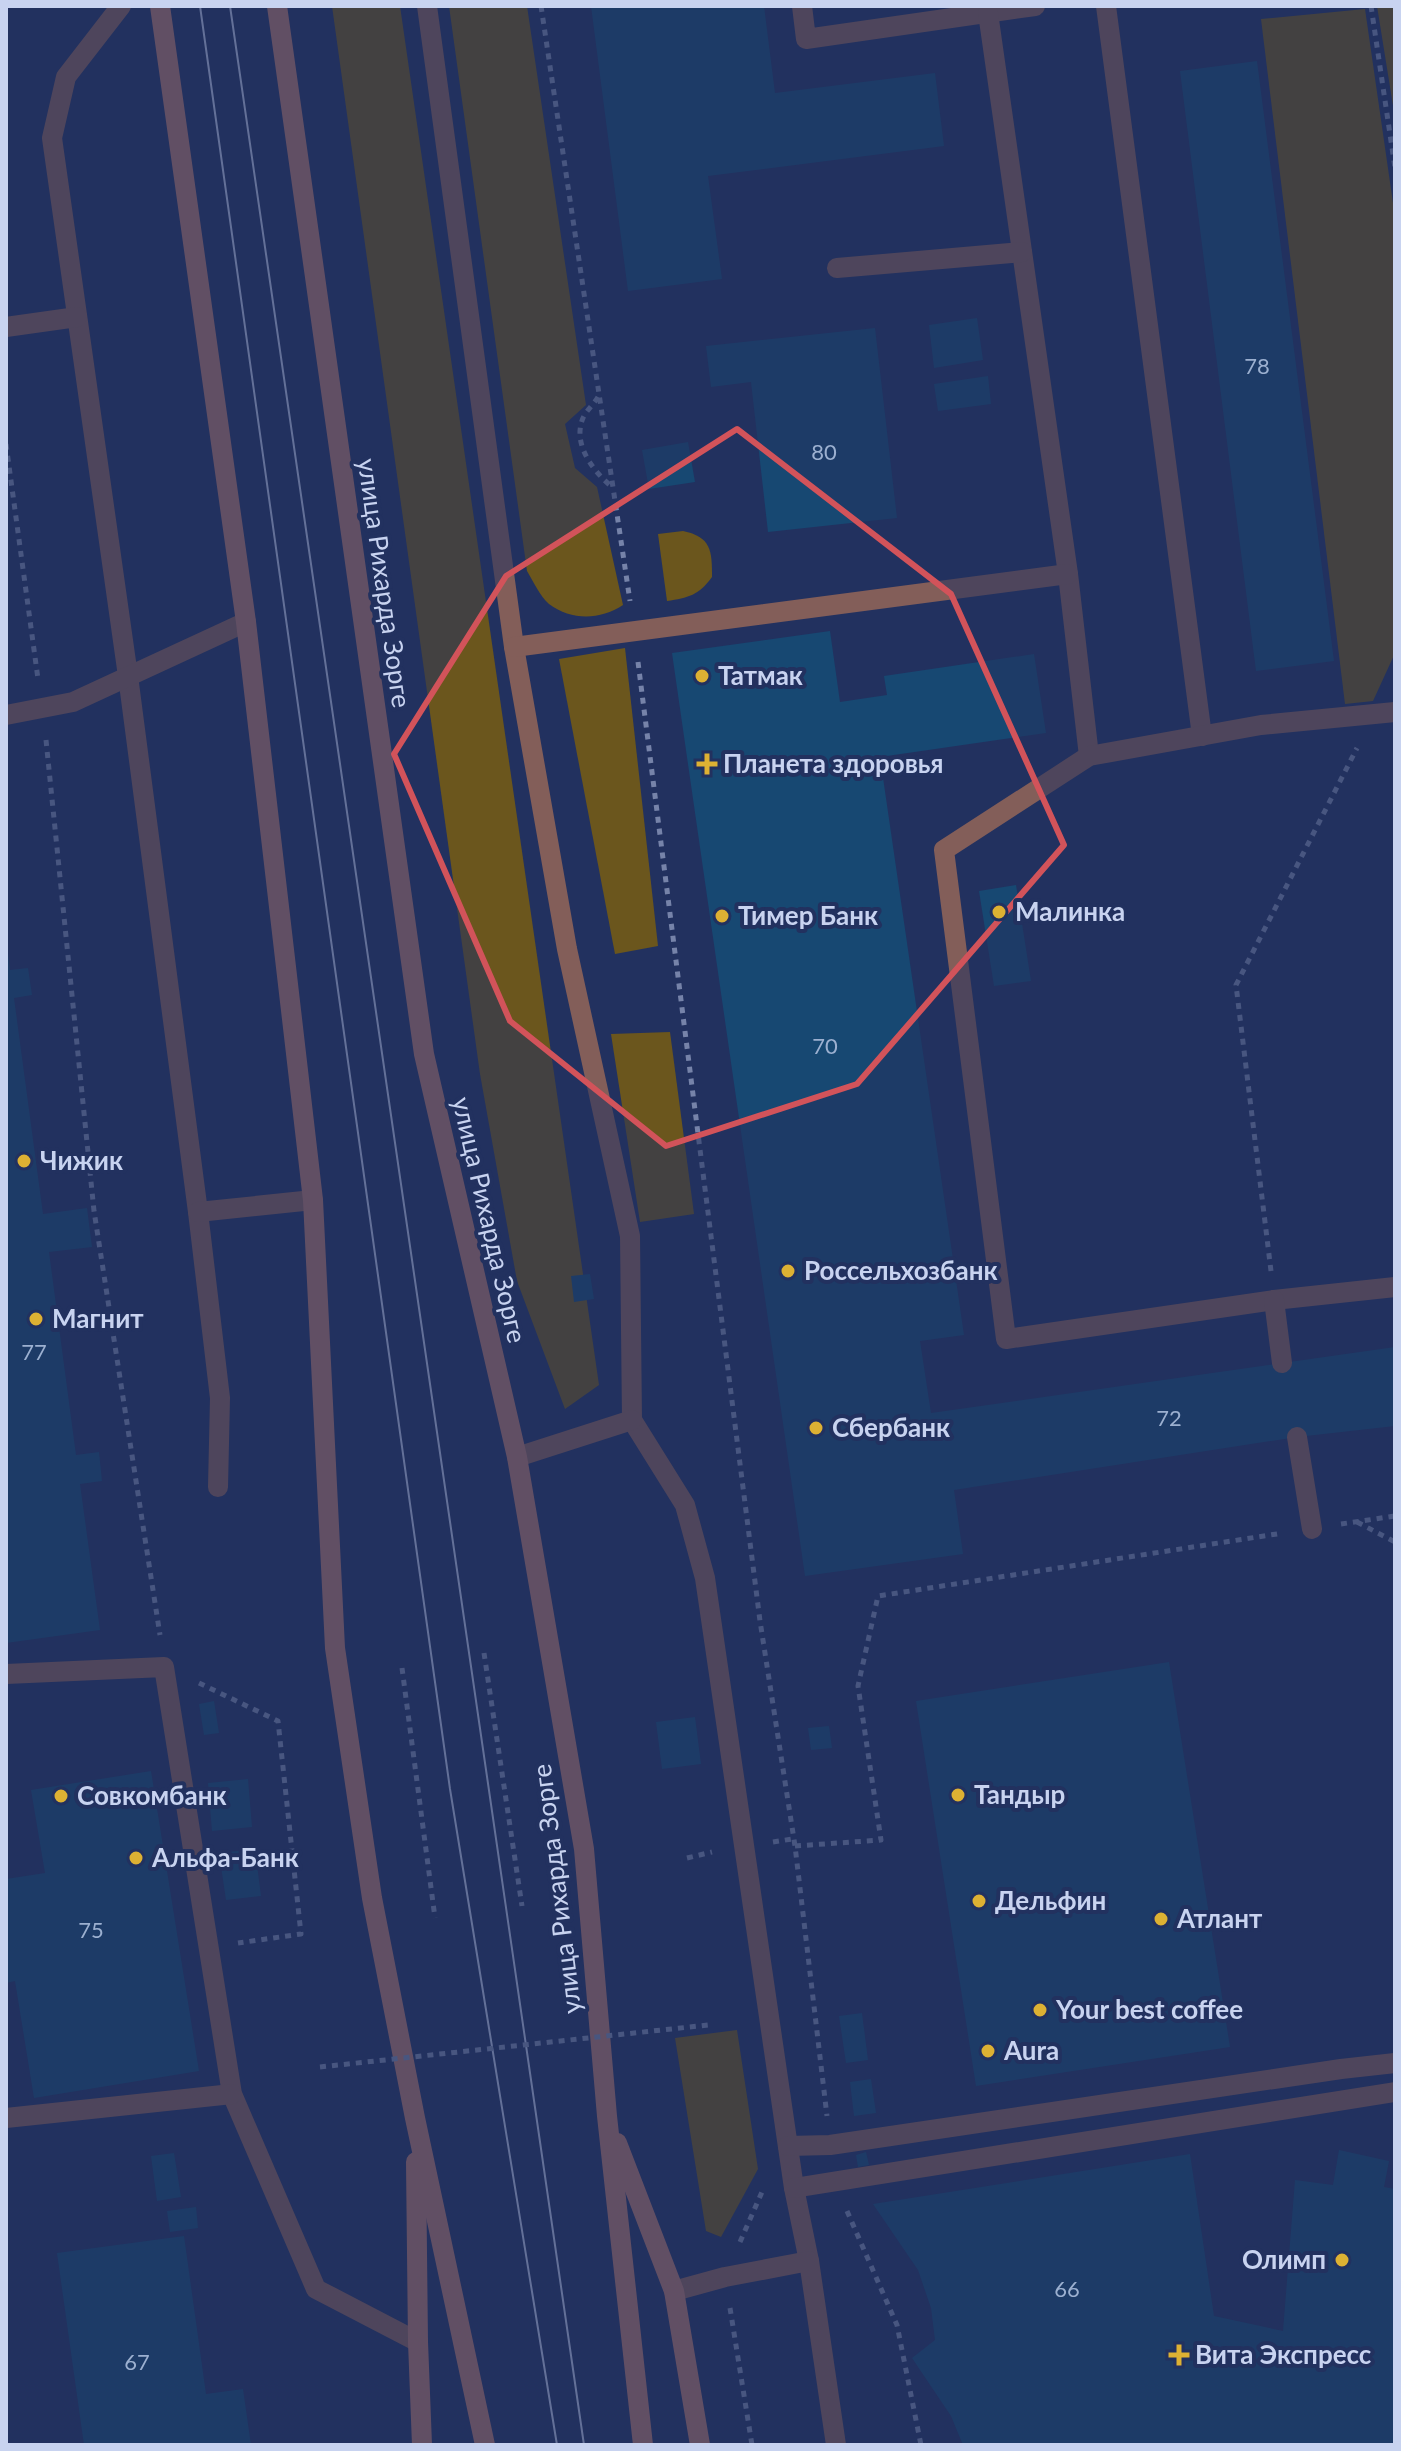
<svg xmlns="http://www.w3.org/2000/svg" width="1401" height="2451" viewBox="0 0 1401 2451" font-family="Lato,sans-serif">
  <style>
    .green { fill: #6b561d }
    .building { fill: #174872 }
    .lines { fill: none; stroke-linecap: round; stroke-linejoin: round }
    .path { stroke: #7683a9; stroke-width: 5; stroke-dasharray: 6 6; stroke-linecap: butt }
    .service { stroke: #835e59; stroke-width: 20 }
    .secondary { stroke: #ae746c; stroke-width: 20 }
    .tram { stroke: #b2bddd; stroke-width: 2 }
    .path-bridge { stroke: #7683a9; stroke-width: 5; stroke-dasharray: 6 6; stroke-linecap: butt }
    .marked { fill: none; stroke: #d2535a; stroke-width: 6; stroke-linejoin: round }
    .poi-dot { fill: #ddb133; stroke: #22315f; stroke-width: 3 }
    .labels { text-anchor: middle; stroke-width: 8; stroke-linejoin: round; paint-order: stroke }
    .number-label { font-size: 22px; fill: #9cb0d0 }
    .street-label { font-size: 26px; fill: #c8d3f0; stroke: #22315f }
    .poi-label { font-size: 26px; font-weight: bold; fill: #c8d3f0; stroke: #22315f; text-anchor: start }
  </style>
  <rect width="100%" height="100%" fill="#22315f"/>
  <g class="green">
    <polygon points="332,6 400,6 599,1385 565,1409 517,1281 480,1074"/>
    <path d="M449 6H527L586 405 565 424 575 468 597 487 623 605C600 620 572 621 549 604 540 596 533 581 527 571Z"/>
    <polygon points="1377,6 1392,6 1395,9 1395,118"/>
    <polygon points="1365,9 1395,217 1395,653 1373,701 1345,704 1261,19"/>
    <path d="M683 531C711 537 712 550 712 577 699 595 688 598 667 601L658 534Z"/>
    <polygon points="625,648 658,946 615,954 559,659"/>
    <polygon points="670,1032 694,1214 640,1222 611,1034"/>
    <polygon points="737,2030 758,2169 721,2237 706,2231 675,2038"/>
  </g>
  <g class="building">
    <polygon points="591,6 764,6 775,93 935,73 944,146 708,176 722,279 628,291"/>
    <polygon points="1257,61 1334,661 1256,671 1180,71"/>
    <polygon points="977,318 983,360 934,368 929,325"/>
    <polygon points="875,328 897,518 768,532 751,382 711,387 706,346"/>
    <polygon points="988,376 991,404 938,411 934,384"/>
    <polygon points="688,442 695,482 649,489 642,450"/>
    <polygon points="830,631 840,702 887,695 884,676 1034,654 1046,733 880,757 964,1335 920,1341 931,1413 1395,1347 1395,1426 1297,1437 954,1490 963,1554 805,1576 672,653"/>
    <polygon points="1016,885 1031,981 994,986 979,891"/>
    <polygon points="8,953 10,970 28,968 32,995 14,998 43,1214 87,1208 92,1247 49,1252 76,1455 99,1452 102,1481 80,1484 100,1630 6,1643"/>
    <polygon points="590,1274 594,1299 574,1302 571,1276"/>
    <polygon points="1169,1662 1230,2047 976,2086 916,1701"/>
    <polygon points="214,1701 219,1733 204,1735 199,1704"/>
    <polygon points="695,1717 701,1764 662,1769 656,1722"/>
    <polygon points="829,1726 832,1748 811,1750 808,1728"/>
    <polygon points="151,1771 199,2071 34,2098 15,1981 6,1983 6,1879 45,1873 31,1790"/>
    <polygon points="248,1779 252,1827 212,1831 208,1783"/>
    <polygon points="255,1849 261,1896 226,1900 219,1853"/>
    <polygon points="862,2013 868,2060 846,2063 839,2016"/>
    <polygon points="871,2079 876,2113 854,2116 850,2082"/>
    <polygon points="1339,2150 1389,2161 1384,2187 1395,2189 1395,2445 963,2445 951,2416 912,2358 935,2340 931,2308 918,2270 873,2204 1190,2154 1214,2316 1283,2331 1295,2180 1333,2185"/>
    <polygon points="866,2152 869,2165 858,2167 856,2155"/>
    <polygon points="174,2153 181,2197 157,2201 151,2156"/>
    <polygon points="196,2207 198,2228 170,2232 167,2211"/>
    <polygon points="184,2236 206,2394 243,2389 251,2445 84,2445 57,2253"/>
  </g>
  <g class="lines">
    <g class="path">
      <polyline points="541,6 630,601"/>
      <polyline points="1371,6 1395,168"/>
      <path d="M598 397C594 404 586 411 583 418 572 444 593 471 612 487"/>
      <polyline points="6,444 38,679"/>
      <polyline points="638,662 760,1621 795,1846 827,2116"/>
      <polyline points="46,740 94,1211 160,1635"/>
      <polyline points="1271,1271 1236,985 1357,748"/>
      <polyline points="1357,1522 1395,1542"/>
      <polyline points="1341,1524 1395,1516"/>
      <polyline points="484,1653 522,1906"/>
      <polyline points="402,1668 435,1918"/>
      <polyline points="199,1683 278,1721 301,1934 238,1943"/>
      <polyline points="773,1842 792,1839"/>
      <polyline points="795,1846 881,1840 858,1686 878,1596 1283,1533"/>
      <polyline points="687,1858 712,1852"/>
      <polyline points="847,2211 897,2325 921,2445"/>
      <polyline points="740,2242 762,2192"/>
      <polyline points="730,2308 752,2445"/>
    </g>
    <g class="service">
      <polyline points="121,6 66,77 52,138 128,676 198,1212 220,1398 218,1487"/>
      <polyline points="427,6 514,647 567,949 630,1236 632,1420 685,1505 705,1578 794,2188 809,2261"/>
      <polyline points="802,6 806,39 1035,6"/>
      <polyline points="1106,6 1202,736"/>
      <polyline points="988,13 1068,574 1089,756"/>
      <polyline points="837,268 1022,252"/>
      <polyline points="6,327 77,317"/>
      <polyline points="514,647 1068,574"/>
      <polyline points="1395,712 1261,725 1089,756 944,850 1006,1339 1274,1300 1395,1287"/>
      <polyline points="6,715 73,702 246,622"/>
      <polyline points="198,1212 313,1200"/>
      <polyline points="1274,1300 1282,1363"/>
      <polyline points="1297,1437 1312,1529"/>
      <polyline points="517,1457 632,1420"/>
      <polyline points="6,1674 164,1667 232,2094 316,2289 418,2342"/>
      <polyline points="6,2118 232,2094"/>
      <polyline points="788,2146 830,2145 1341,2069 1395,2063"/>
      <polyline points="794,2188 1395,2092"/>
      <polyline points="674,2291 725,2277 809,2261 836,2445"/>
    </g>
    <g class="secondary">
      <polyline points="160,6 246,622 313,1200 335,1648 372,1898 415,2118 485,2445"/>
      <polyline points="277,6 424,1054 517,1457 584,1849 607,2116 643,2445"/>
      <polyline points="617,2143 674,2291 700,2445"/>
      <polyline points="416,2162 418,2342 422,2445"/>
    </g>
    <g class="tram">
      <polyline points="200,6 450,1789 557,2445"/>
      <polyline points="230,6 584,2445"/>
    </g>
    <polyline class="path-bridge" points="320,2067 708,2025"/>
  </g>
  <path d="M0 0H1401V2451H0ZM737 429 951 594 1064 845 857 1084 666 1146 510 1021 394 754 506 576Z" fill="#22315f" fill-opacity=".55" fill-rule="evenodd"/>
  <path class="marked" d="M737 429 951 594 1064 845 857 1084 666 1146 510 1021 394 754 506 576Z"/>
  <g class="poi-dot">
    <circle cx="702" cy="676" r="8"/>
    <path d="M703 752h8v8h8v8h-8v8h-8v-8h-8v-8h8z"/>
    <circle cx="999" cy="912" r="8"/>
    <circle cx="722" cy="916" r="8"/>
    <circle cx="24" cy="1161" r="8"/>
    <circle cx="788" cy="1271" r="8"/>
    <circle cx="36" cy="1319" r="8"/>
    <circle cx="816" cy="1428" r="8"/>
    <circle cx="958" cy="1795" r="8"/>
    <circle cx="61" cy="1796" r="8"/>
    <circle cx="136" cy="1858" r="8"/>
    <circle cx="979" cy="1901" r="8"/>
    <circle cx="1161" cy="1919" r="8"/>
    <circle cx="1040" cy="2010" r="8"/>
    <circle cx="988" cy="2051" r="8"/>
    <circle cx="1342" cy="2260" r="8"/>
    <path d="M1175 2343h8v8h8v8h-8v8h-8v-8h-8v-8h8z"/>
  </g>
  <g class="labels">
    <g class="number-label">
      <text x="1257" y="374">78</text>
      <text x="824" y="460">80</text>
      <text x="825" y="1054">70</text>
      <text x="34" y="1360">77</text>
      <text x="1169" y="1426">72</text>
      <text x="91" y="1938">75</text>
      <text x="1067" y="2297">66</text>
      <text x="137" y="2370">67</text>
    </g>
    <g class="street-label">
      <text transform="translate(384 583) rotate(82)" y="9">улица Рихарда Зорге</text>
      <text transform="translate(489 1220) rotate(77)" y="9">улица Рихарда Зорге</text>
      <text transform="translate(557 1889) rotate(-97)" y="9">улица Рихарда Зорге</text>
    </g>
    <g class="poi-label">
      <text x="718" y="685">Татмак</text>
      <text x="723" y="773">Планета здоровья</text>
      <text x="1015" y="921">Малинка</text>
      <text x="738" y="925">Тимер Банк</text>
      <text x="40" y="1170">Чижик</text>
      <text x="804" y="1280">Россельхозбанк</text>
      <text x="52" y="1328">Магнит</text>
      <text x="832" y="1437">Сбербанк</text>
      <text x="974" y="1804">Тандыр</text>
      <text x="77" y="1805">Совкомбанк</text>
      <text x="152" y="1867">Альфа-Банк</text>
      <text x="995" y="1910">Дельфин</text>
      <text x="1177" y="1928">Атлант</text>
      <text x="1056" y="2019">Your best coffee</text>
      <text x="1004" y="2060">Aura</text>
      <text x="1326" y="2269" text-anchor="end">Олимп</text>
      <text x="1195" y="2364">Вита Экспресс</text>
    </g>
  </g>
  <rect width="1401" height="2451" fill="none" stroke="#c8d3f0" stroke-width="16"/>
</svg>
